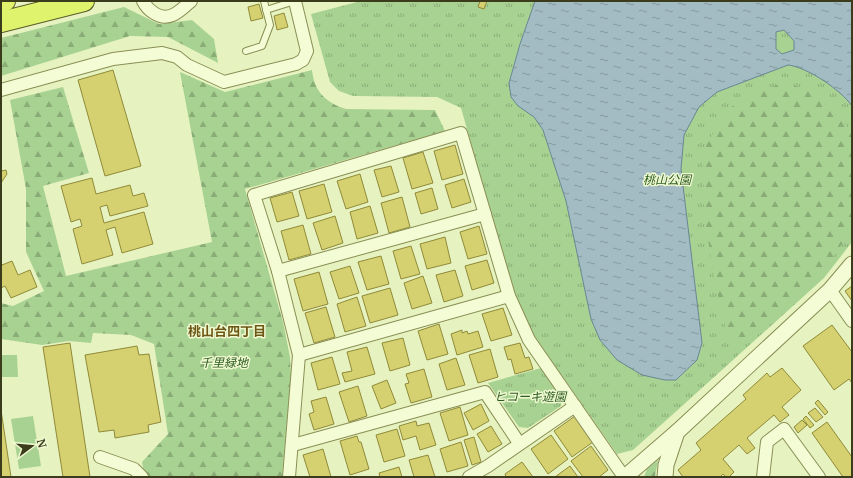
<svg xmlns="http://www.w3.org/2000/svg" width="853" height="478" viewBox="0 0 853 478" font-family="Merriweather,'Noto Sans JP',serif">
  <style>
    .grass { fill: url(#grass-tufts) }
    .forest { fill: url(#forest-firs) }
    .pitch { fill: #a8d292 }
    .water { fill: url(#water-ripples); stroke: #698793; fill-rule: evenodd }
    .building { fill: #d5d171; stroke: #908a38 }
    .lines { fill: none; stroke-linecap: round; stroke-linejoin: round }
    .service-casing { stroke: #8a8e55; stroke-width: 8 }
    .minor-casing { stroke: #8a8e55; stroke-width: 14 }
    .tertiary-casing { stroke: #8a8e55; stroke-width: 17 }
    .trunk-casing { stroke: #5b5b2a; stroke-width: 22 }
    .service { stroke: #f3fcd4; stroke-width: 6 }
    .minor { stroke: #f3fcd4; stroke-width: 12 }
    .tertiary { stroke: #f3fcd4; stroke-width: 15 }
    .trunk { stroke: #dff36c; stroke-width: 20 }
    .labels { text-anchor: middle; stroke-width: 3; stroke-linejoin: round; paint-order: stroke }
    .park-label { font-size: 12px; font-style: italic; fill: #2c5a20; stroke: #eff9d0 }
    .neighbourhood-label { font-size: 13px; font-weight: bold; fill: #6d5716; stroke: #eff9d0 }
  </style>
  <defs>
    <pattern id="grass-tufts" width="24" height="20" patternUnits="userSpaceOnUse"><rect width="24" height="20" fill="#a8d292"/><path d="M3 7l-1-3M5 7V3M7 7l1-3M15 17l-1-3M17 17v-4M19 17l1-3" fill="none" stroke="#8aac76"/></pattern>
    <pattern id="forest-firs" width="22" height="20" patternUnits="userSpaceOnUse"><rect width="22" height="20" fill="#a8d292"/><path d="M5 1l3.5 6h-7zM16 11l3.5 6h-7z" fill="#8aac76"/></pattern>
    <pattern id="water-ripples" width="26" height="14" patternUnits="userSpaceOnUse"><rect width="26" height="14" fill="#a3bcc4"/><path d="M2 4q2-2 4 0t4 0M15 11q2-2 4 0t4 0" fill="none" stroke="#869a9e"/></pattern>
  </defs>
  <rect width="100%" height="100%" fill="#e6f3c0"/>
  <g class="grass">
    <polygon points="361,1 852,1 852,242 824,278 671,416 633,450 617,454 532,333 513,290 461,108 437,97 353,96 339,91 330,82 311,14"/>
    <polygon points="541,368 561,397 561,406 528,428 519,427 488,383"/>
  </g>
  <g class="forest">
    <polygon points="124,7 159,24 192,20 214,39 218,63 168,37 130,36 1,76 1,38"/>
    <path d="M312 70C314 91 326 103 346 109L435 110 445 131 245 189 283 322 290 357 291 377 282 477H151L144 473 142 462 168 434 154 344 131 335 93 333 91 343 69 341 42 345 1 339V303L13 306 44 291 26 252V189L10 100 63 87 89 173 43 186 66 276 212 242 180 72 225 92Z"/>
    <polygon points="785,81 813,94 844,122 852,135 852,231 821,272 749,341 729,340 715,284 704,214 703,149 731,107"/>
    <polygon points="658,460 655,477 644,477 647,469"/>
  </g>
  <g class="pitch">
    <polygon points="1,355 17,355 18,377 1,377"/>
    <polygon points="33,416 41,466 19,469 11,419"/>
  </g>
  <path class="water" d="M535 1H852V106C841 90 807 67 788 65L717 92 699 107 684 135 681 169 702 343 697 360 676 380H665L642 375 617 360 600 340 591 319 566 201 543 130 534 117 518 106 511 97 509 83 520 44ZM784 30 794 41V50L782 54 776 49V32Z"/>
  <g class="building">
    <polygon points="480,1 487,1 484,9 478,7"/>
    <polygon points="259,4 263,18 251,21 248,7"/>
    <polygon points="284,13 288,27 277,30 274,16"/>
    <polygon points="113,70 141,166 105,176 78,80"/>
    <polygon points="455,145 463,174 442,180 434,151"/>
    <polygon points="423,152 433,183 412,189 403,158"/>
    <polygon points="391,166 399,192 382,197 374,170"/>
    <polygon points="6,170 7,174 1,183 1,171"/>
    <polygon points="360,174 368,202 346,209 337,181"/>
    <polygon points="92,178 96,194 130,185 133,196 144,193 148,206 110,216 107,205 100,207 104,223 144,212 153,244 122,253 115,227 106,230 113,255 82,264 73,229 82,226 80,219 71,222 61,186"/>
    <polygon points="464,179 471,202 452,208 445,185"/>
    <polygon points="324,184 332,212 307,219 299,191"/>
    <polygon points="432,188 438,209 421,214 415,193"/>
    <polygon points="292,192 299,216 277,222 270,198"/>
    <polygon points="402,197 410,227 389,233 381,203"/>
    <polygon points="370,206 378,233 357,239 350,212"/>
    <polygon points="335,216 343,243 322,250 313,223"/>
    <polygon points="303,225 311,254 289,260 281,231"/>
    <polygon points="479,226 487,254 468,259 460,232"/>
    <polygon points="445,237 451,263 427,269 420,244"/>
    <polygon points="411,246 420,274 401,279 393,251"/>
    <polygon points="381,256 389,284 367,290 358,262"/>
    <polygon points="487,260 494,283 472,290 465,266"/>
    <polygon points="12,261 18,275 30,270 37,287 11,298 5,286 1,288 1,262 2,265"/>
    <polygon points="350,266 359,293 339,299 330,272"/>
    <polygon points="455,270 463,296 444,302 436,275"/>
    <polygon points="319,272 328,304 303,311 294,279"/>
    <polygon points="423,276 432,303 412,309 404,283"/>
    <polygon points="852,286 852,301 845,291"/>
    <polygon points="390,288 398,315 370,323 362,296"/>
    <polygon points="357,297 366,326 345,332 337,304"/>
    <polygon points="326,307 335,337 314,343 305,313"/>
    <polygon points="503,308 512,335 491,341 482,314"/>
    <polygon points="439,324 448,354 427,360 418,331"/>
    <polygon points="832,325 852,352 852,383 849,379 834,390 803,346"/>
    <polygon points="462,330 462,333 467,331 468,334 478,331 483,347 457,355 451,334"/>
    <polygon points="403,338 410,365 390,371 382,343"/>
    <polygon points="70,343 90,477 63,477 43,347"/>
    <polygon points="520,343 525,358 529,357 533,369 515,374 511,359 508,360 504,347"/>
    <polygon points="137,346 139,355 149,354 161,422 148,425 149,432 115,438 114,430 99,432 85,355"/>
    <polygon points="367,347 375,374 345,382 342,373 352,371 347,352"/>
    <polygon points="490,349 498,377 478,383 469,355"/>
    <polygon points="332,357 340,384 318,390 311,363"/>
    <polygon points="456,358 465,385 447,390 439,364"/>
    <polygon points="782,368 801,390 782,407 789,415 780,422 774,415 747,438 755,448 747,454 739,445 723,459 734,472 729,477 726,477 723,474 720,477 683,477 678,470 701,450 696,443 746,399 743,395 767,373 770,377"/>
    <polygon points="424,369 432,397 411,403 405,384 409,383 406,374"/>
    <polygon points="387,380 396,403 381,409 372,386"/>
    <polygon points="358,386 367,416 349,422 339,392"/>
    <polygon points="326,397 334,424 314,430 309,414 314,412 311,401"/>
    <polygon points="818,400 828,412 825,415 815,403"/>
    <polygon points="481,404 489,421 473,430 464,413"/>
    <polygon points="460,407 468,435 449,441 440,413"/>
    <polygon points="815,408 823,417 816,422 808,413"/>
    <polygon points="1,410 11,477 1,477"/>
    <polygon points="575,416 593,442 572,457 554,431"/>
    <polygon points="806,416 814,425 810,428 803,419"/>
    <polygon points="802,420 807,425 798,433 794,427"/>
    <polygon points="416,421 417,426 429,423 436,445 420,450 416,436 403,440 399,426"/>
    <polygon points="827,422 852,457 852,477 843,477 812,433"/>
    <polygon points="491,426 502,444 488,452 477,434"/>
    <polygon points="397,429 405,456 384,462 376,435"/>
    <polygon points="551,435 568,459 548,474 531,449"/>
    <polygon points="357,436 359,442 361,442 369,469 350,475 340,441"/>
    <polygon points="474,437 481,462 472,465 464,440"/>
    <polygon points="461,442 468,466 447,472 440,449"/>
    <polygon points="591,446 608,470 599,477 583,477 571,461"/>
    <polygon points="323,449 331,477 310,477 303,455"/>
    <polygon points="428,455 435,477 414,477 409,460"/>
    <polygon points="522,462 533,477 506,477 505,474"/>
    <polygon points="570,466 578,477 555,477"/>
    <polygon points="399,467 402,477 380,477 379,473"/>
  </g>
  <g class="lines">
    <defs>
      <g id="service">
        <polyline points="266,10 295,1"/>
        <polyline points="246,51 262,46 270,25 264,1"/>
      </g>
      <g id="minor">
        <path d="M143 1C146 7 149 10 154 13 169 23 180 11 191 1"/>
        <polyline points="1,90 113,59 162,53 177,57 187,65 224,82 296,64 303,60 307,51 295,1"/>
        <polyline points="278,271 485,214"/>
        <polyline points="830,290 852,321"/>
        <polyline points="299,355 509,296"/>
        <polyline points="293,445 485,392 519,443"/>
        <polyline points="100,457 134,469 142,477"/>
        <polyline points="289,477 299,355 278,271 254,195 461,133 509,296 529,340 624,477"/>
        <polyline points="469,477 488,466 575,406"/>
        <polyline points="763,477 767,442 784,429 819,477"/>
      </g>
      <g id="tertiary">
        <polyline points="625,477 677,432"/>
        <polyline points="665,477 666,465 677,432 830,290 852,264"/>
      </g>
      <g id="trunk">
        <polyline points="1,2 5,1"/>
        <polyline points="1,22 84,1"/>
      </g>
    </defs>
    <use href="#service" class="service-casing"/>
    <use href="#minor" class="minor-casing"/>
    <use href="#tertiary" class="tertiary-casing"/>
    <use href="#trunk" class="trunk-casing"/>
    <use href="#service" class="service"/>
    <use href="#minor" class="minor"/>
    <use href="#tertiary" class="tertiary"/>
    <use href="#trunk" class="trunk"/>
  </g>
  <g class="labels">
    <g class="park-label">
      <text x="667" y="184">桃山公園</text>
      <text x="224" y="367">千里緑地</text>
      <text x="530" y="401">ヒコーキ遊園</text>
    </g>
    <g class="neighbourhood-label">
      <text x="227" y="336">桃山台四丁目</text>
    </g>
  </g>
  <rect width="853" height="478" fill="none" stroke="#3b3c1c" stroke-width="4"/>
  <g transform="translate(32 446) rotate(74)" stroke="#eff9d0" stroke-width="3" paint-order="stroke">
  <path d="M0-3L7 15L0 10L-7 15Z" fill="#3b3c1c"/>
  <text y="-6" font-size="11" font-weight="bold" text-anchor="middle" fill="#3b3c1c">N</text>
  </g>
</svg>
